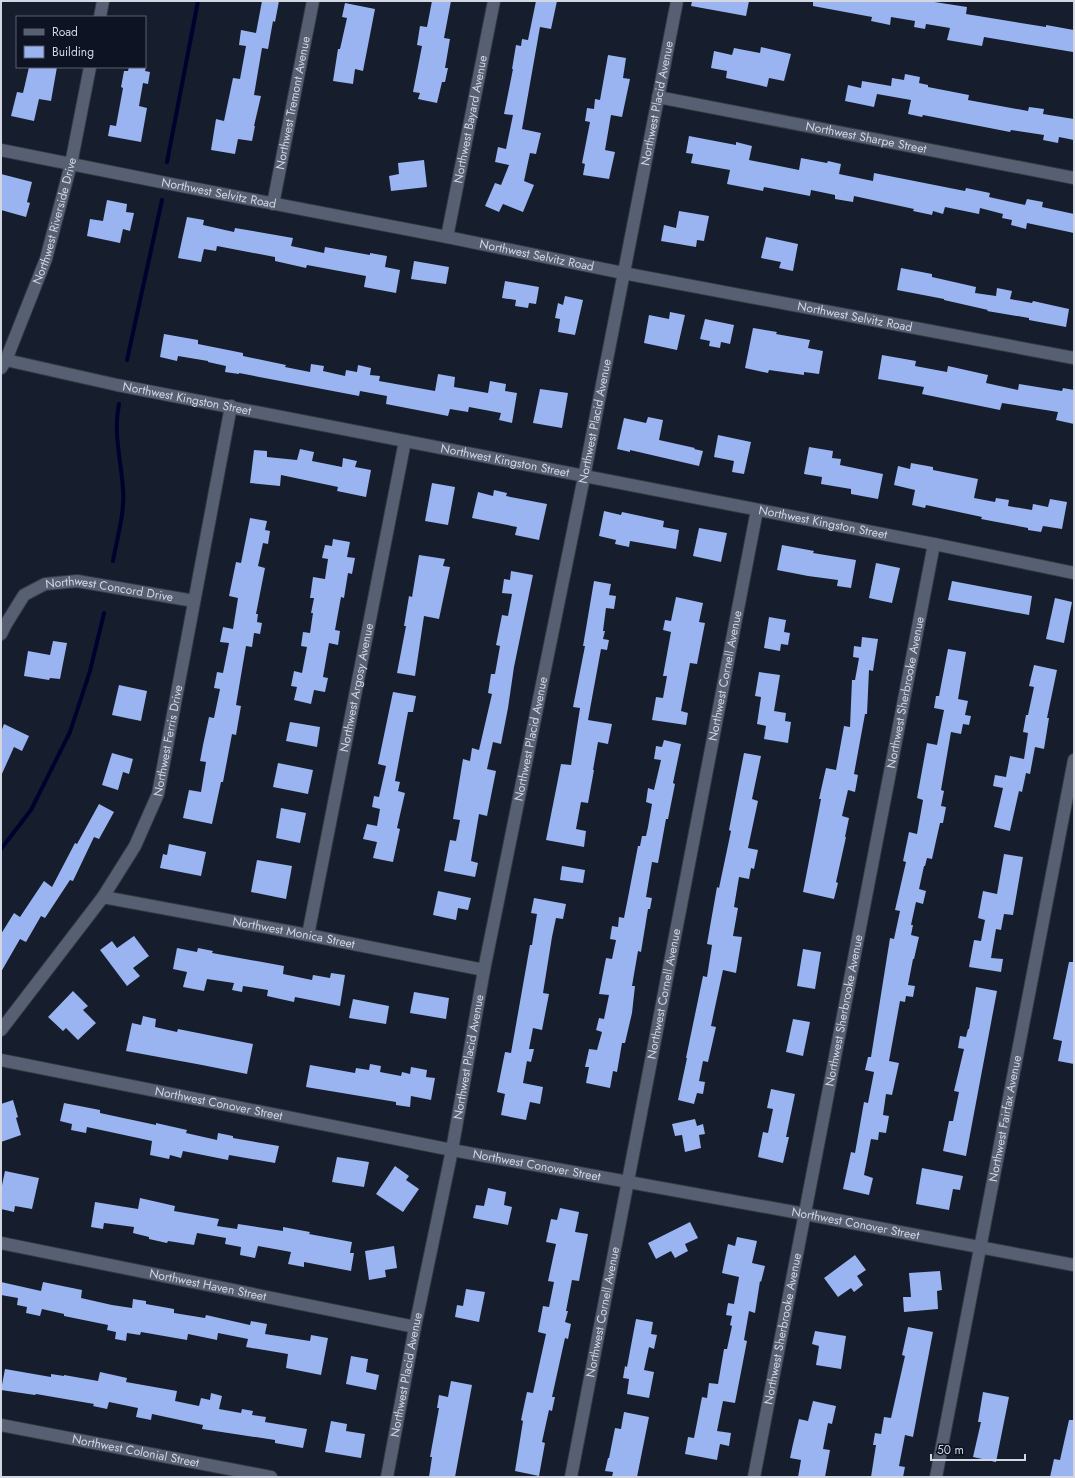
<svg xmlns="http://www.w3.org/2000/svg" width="1075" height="1478" viewBox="0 0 1075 1478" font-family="Jost,sans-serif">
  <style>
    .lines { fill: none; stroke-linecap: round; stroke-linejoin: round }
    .stream { stroke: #00022e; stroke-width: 4 }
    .building { fill: #99b4f0 }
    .minor-casing { stroke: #353945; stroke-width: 14 }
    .minor { stroke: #576073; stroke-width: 12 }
    .labels { text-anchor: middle; stroke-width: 4; stroke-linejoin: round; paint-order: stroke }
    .street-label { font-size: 12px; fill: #d2d7e2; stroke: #0d1322 }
  </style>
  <rect width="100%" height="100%" fill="#161d2c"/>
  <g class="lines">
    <g class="stream">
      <polyline points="167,162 198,1"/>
      <polyline points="127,360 162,200"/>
      <path d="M113 561C117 538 125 513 123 489 121 460 113 432 119 404"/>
      <polyline points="1,849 31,810 70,732 90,671 104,613"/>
    </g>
  </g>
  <g class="building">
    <polygon points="262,1 279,1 275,22 273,21 268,49 262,48 254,95 261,96 254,126 255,126 252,141 238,139 235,154 211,150 216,119 224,121 233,78 240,79 246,46 239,45 241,30 256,33"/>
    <polygon points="432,1 451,1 444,38 450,39 445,68 448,68 445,82 442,82 437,103 418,99 420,93 413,92 422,46 417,45 420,26 427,27"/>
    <polygon points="536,1 557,1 551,29 540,27 522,129 541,133 536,154 530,153 524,181 534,185 523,212 503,204 499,212 485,206 495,183 501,185 509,165 495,162 498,147 506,149 513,115 504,114 513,69 512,69 516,45 521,46 522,39 528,40"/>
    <polygon points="692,1 749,1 746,16 691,6"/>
    <polygon points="813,1 928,1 967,7 966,14 1046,27 1046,25 1074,30 1073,52 984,37 982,46 947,40 950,28 926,24 925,29 914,27 915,21 891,17 890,25 871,21 872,17 813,6"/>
    <polygon points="345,3 375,9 363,71 355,69 353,84 333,81 338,49 340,49 347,18 342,17"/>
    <polygon points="761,47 791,54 784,81 769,78 767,87 726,78 727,71 711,68 714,51 732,55 734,48 760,53"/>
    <polygon points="608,55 626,58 623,78 630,79 622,117 611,115 605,150 615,152 609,179 583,175 585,164 582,163 590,122 585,121 587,108 594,109 595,99 600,100"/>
    <polygon points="29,67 57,67 51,101 39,99 34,121 11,116 17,92 23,93"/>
    <polygon points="129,67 146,67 145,71 150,72 148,84 143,83 139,106 147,108 141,142 108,136 110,125 116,126 123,88 121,87 124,71 128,71"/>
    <polygon points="905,74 920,77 919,83 928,85 928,87 969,95 968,100 1028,111 1029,107 1044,109 1043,114 1074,119 1074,140 1059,137 1058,143 1043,140 1044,135 1011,130 1010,132 923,115 922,117 908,114 911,100 877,94 874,107 845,101 848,85 861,88 862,81 891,86 892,78 904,80"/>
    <polygon points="689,136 736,145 736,142 752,146 749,160 799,170 801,158 827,163 828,161 841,164 839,174 873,181 874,173 965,191 966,188 990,193 989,197 1025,205 1027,199 1043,202 1042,207 1074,214 1074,233 1027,223 1026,229 1011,225 1012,220 1002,218 1003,214 980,208 979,214 945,207 943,214 933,211 932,215 913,211 914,209 854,196 853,202 835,199 835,195 811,190 810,196 764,187 763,191 727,184 730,170 691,163 693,154 686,153"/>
    <polygon points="424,160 427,187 391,191 389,176 399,174 398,163"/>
    <polygon points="1,174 32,182 27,202 30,203 26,217 1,210"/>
    <polygon points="107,200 127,204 126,212 134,213 130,231 123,229 120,243 87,236 90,219 103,221"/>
    <polygon points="679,211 709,216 704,241 697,240 696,247 661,241 664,225 676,228"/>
    <polygon points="187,217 204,220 203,225 234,232 235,228 293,238 291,246 324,253 325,247 370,255 370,253 387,256 385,267 400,270 396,293 364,287 366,276 307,265 306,268 275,261 275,257 217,246 216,251 204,249 201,262 178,258"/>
    <polygon points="766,237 798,244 793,271 779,268 781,262 761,258"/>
    <polygon points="414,261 449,267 446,284 411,279"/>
    <polygon points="901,268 932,274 932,277 976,287 975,293 996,296 997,288 1012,291 1010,299 1032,303 1033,301 1069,309 1066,327 1029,320 1029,318 987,311 988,310 944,300 944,299 897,290"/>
    <polygon points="505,281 539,287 536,304 529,303 528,308 515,306 516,300 502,298"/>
    <polygon points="565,296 583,300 575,335 558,332 560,319 555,318 558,303 563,305"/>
    <polygon points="670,312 685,315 677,350 644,343 649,315 669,319"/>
    <polygon points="705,319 734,325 730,344 721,342 720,348 709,346 710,341 700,339"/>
    <polygon points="753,328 777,332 776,334 810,340 808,348 823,351 819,374 804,372 804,375 769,370 768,373 745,368"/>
    <polygon points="164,334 198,340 198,344 243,353 243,356 286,365 285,367 310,372 311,364 324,366 323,371 345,376 346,370 357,372 358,365 371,368 370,375 380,376 379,381 435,391 438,374 455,377 454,387 488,393 490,381 506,384 505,391 517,393 512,423 499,420 501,413 469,407 468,412 450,409 448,416 386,404 387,396 360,391 359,396 239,373 239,374 225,372 226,366 208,362 208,361 178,356 177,361 160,357"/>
    <polygon points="882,355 916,361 915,366 947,372 948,366 988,375 986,383 1018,390 1019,384 1062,391 1063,388 1074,390 1074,424 1056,420 1058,412 1002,403 1000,410 922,394 924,387 878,379"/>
    <polygon points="540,389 568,393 562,428 533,423"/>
    <polygon points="648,417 663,420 659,440 695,448 694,449 703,451 699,466 630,450 630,452 617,449 624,418 646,423"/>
    <polygon points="718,435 751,442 744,474 732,472 734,461 714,457"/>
    <polygon points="809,447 833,451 832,458 841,459 840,465 883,474 878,499 851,494 851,489 821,484 822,477 804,474"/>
    <polygon points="300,449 314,452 312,461 342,467 343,458 357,461 355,467 371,470 366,497 337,491 338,487 281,475 280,486 250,483 254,450 267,451 267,457 297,460"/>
    <polygon points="911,463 933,467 933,470 978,479 974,498 995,502 996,498 1009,500 1008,506 1032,510 1033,504 1048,507 1050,499 1067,502 1062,529 1043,526 1041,532 1028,530 1028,528 981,519 982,517 926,505 925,508 912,505 915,490 894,485 898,466 910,469"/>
    <polygon points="432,483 455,487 448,525 425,521"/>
    <polygon points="494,490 507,493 506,496 547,504 539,540 515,535 517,527 472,518 478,492 493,496"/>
    <polygon points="604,511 621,515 622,512 664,521 663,527 679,530 676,549 630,541 629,547 615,544 616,540 599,536"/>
    <polygon points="250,518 267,521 265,530 270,531 268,544 263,543 258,566 265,568 256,614 258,614 257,622 262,623 260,634 254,633 252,647 246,646 236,705 241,706 236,735 232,734 223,782 221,782 212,824 183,818 189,790 201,792 206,762 200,761 203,745 209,717 214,718 220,689 214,688 217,672 223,673 229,643 220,642 223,627 233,629 238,598 229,596 236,562 241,563"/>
    <polygon points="699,528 727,533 721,562 693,556"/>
    <polygon points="333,539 350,542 347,557 355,558 352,574 348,573 344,598 341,597 335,630 340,631 338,645 329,643 323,677 328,678 325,692 314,690 311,704 294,700 297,687 291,686 294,671 302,673 307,647 301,646 303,632 310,633 313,613 311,613 314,598 310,598 313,577 325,579 328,559 322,558 325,545 332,546"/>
    <polygon points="782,545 814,551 813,553 856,560 851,588 837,586 838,580 808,576 777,570"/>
    <polygon points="419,555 445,559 443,566 450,567 439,619 424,616 415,676 397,673 406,626 404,626 409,596 412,597"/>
    <polygon points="876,563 900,568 892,603 869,598"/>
    <polygon points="511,571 533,575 514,667 508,708 501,744 493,742 487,769 496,771 487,816 479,814 471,861 478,863 475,877 444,871 450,840 456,841 460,820 453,819 463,759 470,761 472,748 479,750 492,694 488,693 491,674 495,674 500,646 496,645 502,615 508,616 512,594 502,593 504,579 510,580"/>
    <polygon points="594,581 611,584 609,595 616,596 614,609 606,608 603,631 605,631 603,639 609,640 607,650 601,649 588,720 612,724 608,744 598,742 593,770 594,770 588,803 581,802 576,829 586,831 584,847 546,840 561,764 571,765 580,708 573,707 585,646 583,646"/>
    <polygon points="952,581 1032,596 1029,615 948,600"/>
    <polygon points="676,597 703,603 699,622 705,623 697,664 690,663 681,711 688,713 686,725 652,720 656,697 663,698 667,676 663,676 671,632 663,630 665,620 671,621"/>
    <polygon points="1055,598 1072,602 1064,643 1046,639"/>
    <polygon points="769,617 786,620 784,632 790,633 788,645 781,644 780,651 764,648"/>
    <polygon points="862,637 878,639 873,671 869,670 867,714 865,714 854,774 858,775 855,792 848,790 842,816 849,818 845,837 846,837 836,882 838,883 834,899 803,892 821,799 819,799 826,768 836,770 844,726 850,727 852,680 855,680 859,658 853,657 854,646 861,647"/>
    <polygon points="53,641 67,643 60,679 50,678 49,680 24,676 28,651 50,655"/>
    <polygon points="948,649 966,652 958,699 968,701 965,715 971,716 969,725 963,724 961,734 951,732 941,790 944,791 941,806 946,807 943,823 940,823 932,859 927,858 925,866 924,866 919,889 926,891 923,904 916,902 911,925 913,925 911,935 919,937 914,959 913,959 908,985 915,986 913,997 906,996 905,1002 900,1001 889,1061 899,1063 892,1095 886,1094 883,1115 889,1116 886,1133 879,1132 878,1140 871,1139 864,1175 873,1178 869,1195 843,1189 851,1152 855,1153 864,1102 868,1103 874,1072 865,1070 868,1057 871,1057 890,938 894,939 900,911 895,910 906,862 903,861 909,832 917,834 923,800 917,798 927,743 937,745 944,710 934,708 936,696 939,696"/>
    <polygon points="1034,665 1057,670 1047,718 1049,718 1044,749 1035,747 1030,774 1026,773 1022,792 1019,791 1010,831 994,827 1003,788 993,786 995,775 1006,777 1010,756 1024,759 1028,733 1023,732 1026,715 1028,715 1034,687 1029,686"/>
    <polygon points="759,672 780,675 774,711 786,713 785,721 791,722 788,743 764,739 766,726 757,724 761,697 755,696"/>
    <polygon points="119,685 147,691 141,721 112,715"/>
    <polygon points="393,692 416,696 413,712 408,712 395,781 400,782 398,791 405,793 397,828 400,829 393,862 373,858 377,842 363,839 367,824 377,826 380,809 372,807 374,796 379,797 386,766 378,764"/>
    <polygon points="290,722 320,727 317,747 286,741"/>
    <polygon points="4,724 29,736 22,751 14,747 1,776 1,732"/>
    <polygon points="664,740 681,744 673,783 675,784 668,819 666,819 658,863 652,862 646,897 652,898 650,909 648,909 641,952 638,951 632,986 635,986 632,1013 625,1043 622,1043 617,1072 613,1071 610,1088 586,1083 589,1067 585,1067 589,1049 597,1050 602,1032 596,1030 599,1018 604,1019 609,995 599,994 606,958 612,959 616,940 610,939 612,926 618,927 619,917 624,918 638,846 640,846 642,836 646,836 648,827 652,804 646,802 648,788 654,790 661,760 654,759 656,746 662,747"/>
    <polygon points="112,753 133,759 129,774 123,772 118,790 102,785"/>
    <polygon points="744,753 761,756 752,799 758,801 748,848 758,850 754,869 751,868 749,879 739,877 734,907 738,908 733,936 742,937 736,973 723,970 711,1026 716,1027 708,1062 703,1061 699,1081 705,1082 703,1094 697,1093 694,1104 678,1100 687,1058 686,1058 703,976 707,977 712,945 707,944 711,921 717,887 719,888 731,831 729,830"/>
    <polygon points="278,763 313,770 308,794 273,787"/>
    <polygon points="99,804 114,812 99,839 94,837 73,881 70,880 45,918 41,916 26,942 20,939 1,972 1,934 14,913 20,917 44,881 52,887 75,843 77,844"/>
    <polygon points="281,808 306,813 300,843 276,838"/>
    <polygon points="169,844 206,852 201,876 160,868 163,854 167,855"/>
    <polygon points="1004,854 1023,857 1013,915 1004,914 1001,930 996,929 991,958 1003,959 1001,972 969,967 974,940 981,941 985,920 978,918 983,891 997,894"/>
    <polygon points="257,860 292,866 286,899 251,892"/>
    <polygon points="562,866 585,870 583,883 560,880"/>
    <polygon points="438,891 471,898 468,910 458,908 456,920 433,915"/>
    <polygon points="534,898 566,904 563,919 556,918 552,937 543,993 549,994 542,1030 533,1028 529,1049 534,1049 531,1062 527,1061 523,1083 543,1087 540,1104 530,1102 526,1120 501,1115 505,1094 497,1092 505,1052 511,1053 530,945 532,945 537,914 531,913"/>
    <polygon points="134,936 149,956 133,968 140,976 127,986 100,950 112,941 117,948"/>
    <polygon points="177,948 197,952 198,948 213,951 212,953 284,966 283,974 312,980 313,975 330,978 331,973 345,975 340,1006 295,997 294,1002 267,996 268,990 243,986 242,992 232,990 234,983 207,979 204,991 183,987 187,972 173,969"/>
    <polygon points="803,949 821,952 815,989 797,986"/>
    <polygon points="1069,962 1074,962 1074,1064 1058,1061 1062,1041 1053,1039"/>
    <polygon points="976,987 997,991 966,1156 943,1151 949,1121 953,1121 959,1092 954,1091 964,1049 958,1048 960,1036 966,1037 968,1029 969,1029"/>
    <polygon points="73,991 88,1006 83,1010 96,1023 78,1040 66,1028 63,1031 48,1017"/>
    <polygon points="414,992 449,998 446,1019 410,1013"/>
    <polygon points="353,999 389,1006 386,1024 349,1018"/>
    <polygon points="143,1016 156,1019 155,1027 177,1032 178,1029 253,1044 247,1074 202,1065 126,1051 132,1023 141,1025"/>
    <polygon points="793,1019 810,1022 803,1056 786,1052"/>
    <polygon points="370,1064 381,1066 380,1072 401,1076 402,1072 410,1074 411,1067 427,1070 426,1077 435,1078 431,1100 411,1096 410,1107 396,1105 396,1102 306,1087 310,1065 355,1073 356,1068 369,1070"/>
    <polygon points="771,1089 795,1094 786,1137 789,1137 783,1163 758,1157 763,1132 768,1133 773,1109 767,1108"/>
    <polygon points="13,1100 18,1117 16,1118 21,1135 1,1142 1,1104"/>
    <polygon points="64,1103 100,1110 100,1113 156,1125 156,1123 187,1130 186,1133 217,1140 218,1133 233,1136 233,1138 279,1146 275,1163 229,1155 228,1160 183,1151 181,1158 170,1155 169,1159 150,1155 152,1141 87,1127 86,1133 71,1130 72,1124 60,1121"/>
    <polygon points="695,1119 697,1126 703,1124 705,1134 699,1135 701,1148 685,1152 682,1135 675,1136 672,1124"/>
    <polygon points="337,1157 369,1162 364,1187 332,1182"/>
    <polygon points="395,1166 409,1176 406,1180 419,1189 403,1212 376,1194"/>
    <polygon points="922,1168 963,1176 960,1190 953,1189 949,1210 916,1204"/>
    <polygon points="5,1171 39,1178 32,1209 15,1206 14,1212 1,1209 1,1190"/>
    <polygon points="488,1188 506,1192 504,1205 512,1207 508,1225 473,1218 476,1205 484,1206"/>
    <polygon points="140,1198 175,1206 174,1211 219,1219 217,1226 237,1229 238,1224 283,1231 283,1227 310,1232 309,1234 352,1242 350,1253 354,1253 351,1271 304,1262 304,1267 288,1264 291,1252 258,1246 255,1258 240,1255 241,1247 225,1244 226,1238 197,1233 194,1245 168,1241 167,1243 149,1239 149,1237 133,1233 134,1227 104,1223 103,1229 91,1227 95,1202 138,1209"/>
    <polygon points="560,1208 579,1212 575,1232 588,1234 579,1281 572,1280 566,1311 568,1311 565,1322 571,1324 568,1339 565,1338 552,1397 555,1397 552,1411 549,1410 542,1442 545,1443 539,1476 515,1471 523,1421 521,1420 527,1392 533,1393 546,1334 538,1332 543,1306 549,1307 554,1282 548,1281 556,1244 546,1242 551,1219 557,1220"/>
    <polygon points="690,1222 698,1238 685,1244 688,1251 675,1258 671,1251 656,1259 648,1243"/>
    <polygon points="737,1237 757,1241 752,1263 765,1266 761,1282 760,1281 755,1313 749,1311 744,1340 747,1341 735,1403 723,1401 717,1431 731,1433 729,1446 720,1444 717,1460 685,1454 688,1437 694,1438 702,1397 707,1398 709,1383 718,1384 724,1349 727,1349 732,1326 730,1325 732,1316 726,1315 728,1303 734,1304 739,1277 722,1273 728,1244 735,1246"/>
    <polygon points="394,1246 397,1268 385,1270 386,1277 369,1280 365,1251"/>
    <polygon points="855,1255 866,1270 857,1276 863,1285 854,1292 851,1288 838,1297 824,1278"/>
    <polygon points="940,1271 942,1290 937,1291 938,1309 904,1312 903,1297 911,1297 909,1273"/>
    <polygon points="1,1282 41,1291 43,1282 82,1290 81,1298 112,1305 132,1308 133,1299 146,1301 146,1304 174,1309 174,1313 205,1318 206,1315 250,1325 251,1321 267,1324 265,1334 310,1341 311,1335 328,1338 321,1375 286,1368 288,1354 246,1347 248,1339 218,1333 217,1340 188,1334 187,1340 141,1332 140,1335 127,1333 126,1341 115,1339 116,1332 107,1330 108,1325 64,1316 64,1314 42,1309 40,1316 26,1313 27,1307 17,1305 18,1298 1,1295"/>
    <polygon points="466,1289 485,1292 479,1322 455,1317 457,1305 463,1306"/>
    <polygon points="636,1319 653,1322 651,1334 657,1335 654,1349 649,1347 644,1370 654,1372 649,1398 627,1394 629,1379 623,1378 625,1366 627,1367"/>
    <polygon points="908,1327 933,1332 913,1437 905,1435 899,1466 905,1467 903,1477 871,1477 876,1445 873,1445 875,1433 881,1434 884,1417 891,1418 905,1356 902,1355"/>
    <polygon points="815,1331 846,1336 841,1369 816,1365 819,1346 812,1344"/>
    <polygon points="351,1356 368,1359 366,1372 379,1375 376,1390 346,1384"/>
    <polygon points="5,1369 51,1377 51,1374 64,1376 64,1375 98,1381 100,1372 127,1378 126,1382 177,1391 175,1401 199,1406 201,1398 210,1400 211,1393 222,1396 219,1409 241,1413 242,1409 253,1411 252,1415 266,1417 265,1422 307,1429 303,1448 275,1443 275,1440 202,1429 203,1425 152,1414 151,1420 136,1417 138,1408 109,1402 107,1409 93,1406 94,1404 36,1394 35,1395 1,1390"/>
    <polygon points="451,1381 472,1385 455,1477 429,1477 432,1457 430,1457 439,1408 437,1408 439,1395 448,1397"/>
    <polygon points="983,1392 1009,1397 996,1462 973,1457 981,1422 978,1422"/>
    <polygon points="813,1401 836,1406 832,1424 828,1423 823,1449 830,1450 825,1477 798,1477 801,1460 790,1458 793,1444 799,1419 808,1421"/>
    <polygon points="624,1412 649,1417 637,1477 612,1477 613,1472 605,1471 608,1458 609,1458 615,1428 621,1429"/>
    <polygon points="1069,1420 1074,1420 1074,1477 1050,1477 1054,1459 1060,1460"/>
    <polygon points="331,1421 347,1424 346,1431 365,1434 361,1458 325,1452"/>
  </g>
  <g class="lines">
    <defs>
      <g id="minor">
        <polyline points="100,17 103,1"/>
        <path id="s1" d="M658 97 1074 178"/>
        <path id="s2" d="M1 150 171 184 447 237 623 273 1074 358"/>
        <path id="s3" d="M273 204 313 1"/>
        <path id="s4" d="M447 237 494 1"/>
        <path id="s5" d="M6 360 117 385 934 544 1074 573"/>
        <path id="s6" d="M1 368 6 360 46 259 71 164 90 67"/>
        <path id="s7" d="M1 634 6 624 24 595 45 584 77 581 194 601"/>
        <path id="s8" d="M103 897 308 935 484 970"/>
        <path id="s9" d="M308 935 405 441"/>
        <path id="s10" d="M1 1030 103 897 135 846 158 794 231 406"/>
        <path id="s11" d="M1 1060 452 1150 805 1214 1074 1265"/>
        <path id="s12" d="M1 1243 415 1327"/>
        <path id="s13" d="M1 1425 271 1477"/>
        <path id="s14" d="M387 1477 415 1327 452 1150 484 970 584 477 677 1"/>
        <path id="s15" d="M571 1477 757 510"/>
        <path id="s16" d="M754 1477 934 544"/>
        <path id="s17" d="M936 1477 1074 760"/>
      </g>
    </defs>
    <use href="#minor" class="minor-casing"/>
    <use href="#minor" class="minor"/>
  </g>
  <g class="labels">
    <g class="street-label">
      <text dy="4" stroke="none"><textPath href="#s3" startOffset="103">Northwest Tremont Avenue</textPath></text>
      <text dy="4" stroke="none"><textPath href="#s14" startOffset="1400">Northwest Placid Avenue</textPath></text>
      <text dy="4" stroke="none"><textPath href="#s4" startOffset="120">Northwest Bayard Avenue</textPath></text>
      <text dy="4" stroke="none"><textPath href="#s1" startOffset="212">Northwest Sharpe Street</textPath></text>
      <text dy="4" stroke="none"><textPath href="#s2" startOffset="222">Northwest Selvitz Road</textPath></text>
      <text dy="4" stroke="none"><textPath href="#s6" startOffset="157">Northwest Riverside Drive</textPath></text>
      <text dy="4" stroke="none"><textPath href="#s2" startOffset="546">Northwest Selvitz Road</textPath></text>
      <text dy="4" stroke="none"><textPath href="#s2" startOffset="870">Northwest Selvitz Road</textPath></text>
      <text dy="4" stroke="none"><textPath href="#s5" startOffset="185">Northwest Kingston Street</textPath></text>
      <text dy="4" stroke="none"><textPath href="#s14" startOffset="1076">Northwest Placid Avenue</textPath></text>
      <text dy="4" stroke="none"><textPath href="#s5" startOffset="509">Northwest Kingston Street</textPath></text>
      <text dy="4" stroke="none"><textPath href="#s5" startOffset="833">Northwest Kingston Street</textPath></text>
      <text dy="4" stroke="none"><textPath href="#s7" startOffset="134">Northwest Concord Drive</textPath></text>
      <text dy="4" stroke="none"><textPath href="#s15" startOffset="816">Northwest Cornell Avenue</textPath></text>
      <text dy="4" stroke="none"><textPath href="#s9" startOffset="252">Northwest Argosy Avenue</textPath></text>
      <text dy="4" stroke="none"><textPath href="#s16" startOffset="799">Northwest Sherbrooke Avenue</textPath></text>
      <text dy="4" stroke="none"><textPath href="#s14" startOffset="752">Northwest Placid Avenue</textPath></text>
      <text dy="4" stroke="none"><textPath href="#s10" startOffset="339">Northwest Ferris Drive</textPath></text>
      <text dy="4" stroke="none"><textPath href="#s8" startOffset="194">Northwest Monica Street</textPath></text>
      <text dy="4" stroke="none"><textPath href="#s15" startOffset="492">Northwest Cornell Avenue</textPath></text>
      <text dy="4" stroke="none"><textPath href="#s16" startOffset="475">Northwest Sherbrooke Avenue</textPath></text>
      <text dy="4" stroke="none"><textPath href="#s14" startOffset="428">Northwest Placid Avenue</textPath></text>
      <text dy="4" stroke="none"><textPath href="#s11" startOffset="222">Northwest Conover Street</textPath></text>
      <text dy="4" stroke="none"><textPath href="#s17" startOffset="365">Northwest Fairfax Avenue</textPath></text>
      <text dy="4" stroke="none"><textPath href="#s11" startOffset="546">Northwest Conover Street</textPath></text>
      <text dy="4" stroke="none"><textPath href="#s11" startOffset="870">Northwest Conover Street</textPath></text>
      <text dy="4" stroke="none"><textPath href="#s12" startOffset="211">Northwest Haven Street</textPath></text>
      <text dy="4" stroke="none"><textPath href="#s15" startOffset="168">Northwest Cornell Avenue</textPath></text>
      <text dy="4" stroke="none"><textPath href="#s16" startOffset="151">Northwest Sherbrooke Avenue</textPath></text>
      <text dy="4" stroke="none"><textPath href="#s14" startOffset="104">Northwest Placid Avenue</textPath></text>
      <text dy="4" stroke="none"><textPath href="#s13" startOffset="137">Northwest Colonial Street</textPath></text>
    </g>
  </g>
  <rect width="1075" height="1478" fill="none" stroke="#d2d7e2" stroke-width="4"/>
  <rect x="16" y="16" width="130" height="52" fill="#0d1322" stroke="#5c616f"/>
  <rect x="24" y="29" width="20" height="6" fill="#576073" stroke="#5c616f"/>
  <text x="52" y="36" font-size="12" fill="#d2d7e2">Road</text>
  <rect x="24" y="46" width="20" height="12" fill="#99b4f0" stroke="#5c616f"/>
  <text x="52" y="56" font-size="12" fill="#d2d7e2">Building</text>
  <path d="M931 1454v6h94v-6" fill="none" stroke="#d2d7e2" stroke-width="2"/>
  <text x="937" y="1454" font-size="12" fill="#d2d7e2" stroke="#0d1322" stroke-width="3" paint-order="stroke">50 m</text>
</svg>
